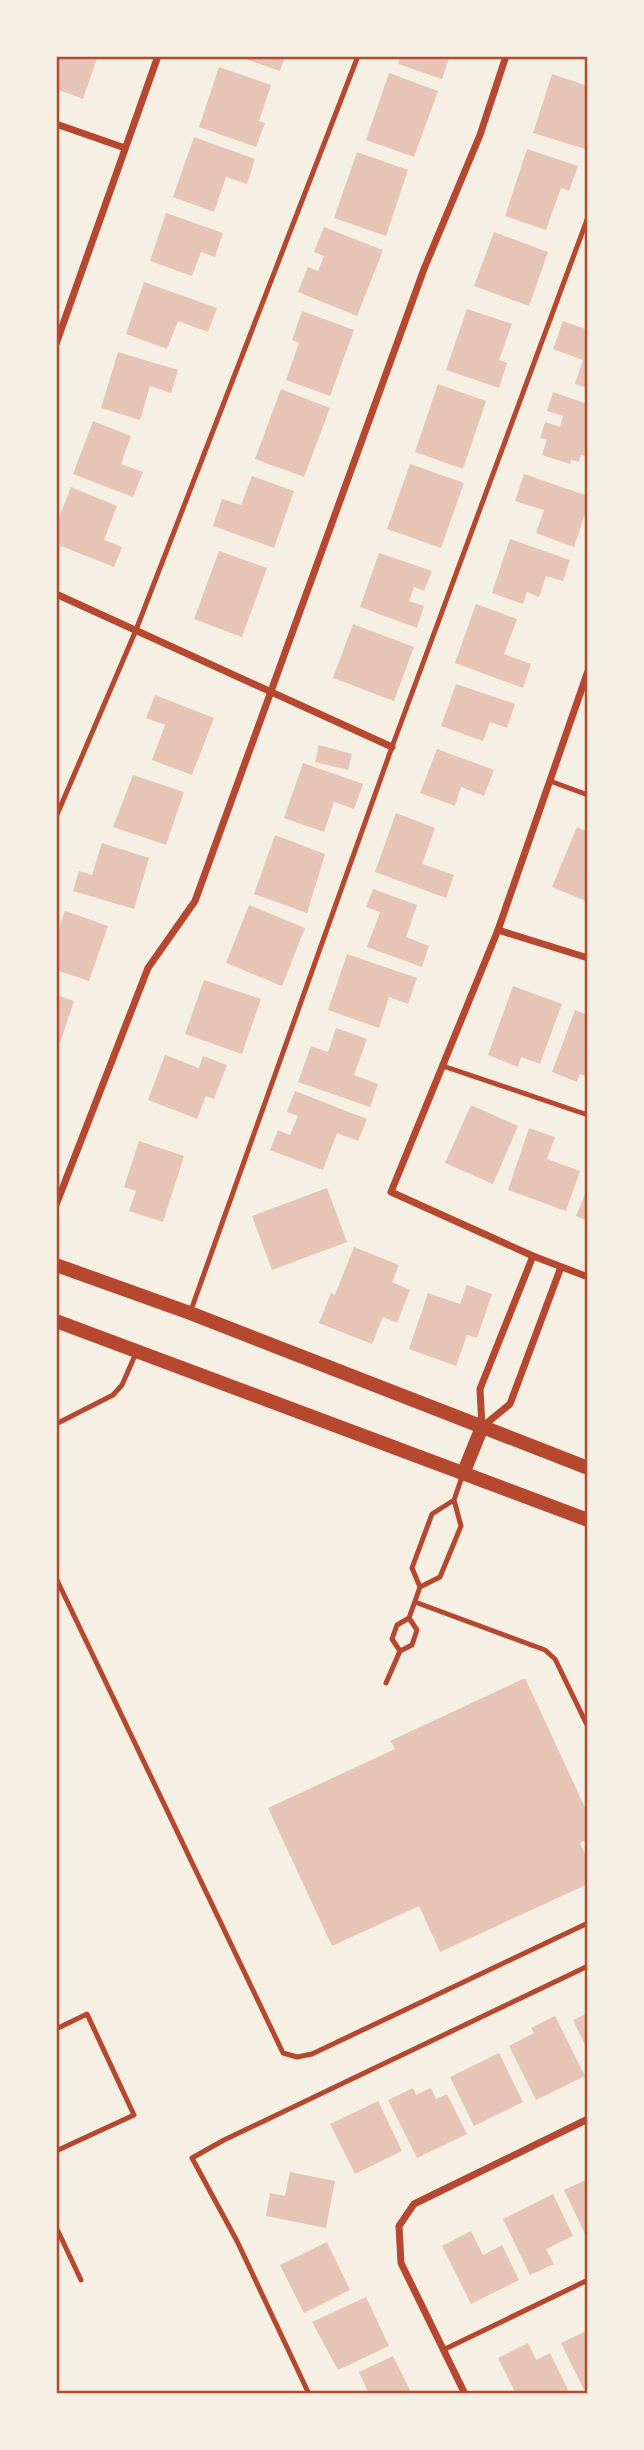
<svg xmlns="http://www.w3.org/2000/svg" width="644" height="2450" viewBox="0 0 644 2450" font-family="Cabin,sans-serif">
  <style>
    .building { fill: #e6c5b7 }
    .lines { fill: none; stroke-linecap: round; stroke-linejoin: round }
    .service { stroke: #b5482f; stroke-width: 5 }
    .minor { stroke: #b5482f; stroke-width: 7 }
    .secondary { stroke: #b5482f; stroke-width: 14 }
    .neatline { fill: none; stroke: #b5482f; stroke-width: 2.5 }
  </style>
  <rect width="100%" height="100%" fill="#f6efe4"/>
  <g class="building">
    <polygon points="56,56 98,56 83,99 56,89"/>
    <polygon points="237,56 285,56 280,71"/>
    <polygon points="400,56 450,56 442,79 398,64"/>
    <polygon points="219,67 271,85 259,121 265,123 256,147 199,127"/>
    <polygon points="389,73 438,91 414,157 366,140"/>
    <polygon points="552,74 588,86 588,139 585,149 533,133"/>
    <polygon points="194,137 255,159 247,184 226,177 214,212 173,197"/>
    <polygon points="527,149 578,166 569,191 561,188 546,230 505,216"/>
    <polygon points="357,152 408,170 386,236 334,218"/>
    <polygon points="166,213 223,233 215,257 201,252 192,276 150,261"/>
    <polygon points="324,227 383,250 357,316 298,292 308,267 318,271 324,256 314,252"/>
    <polygon points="494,232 548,252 529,306 474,286"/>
    <polygon points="144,282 217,308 208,332 178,321 167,349 126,334"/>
    <polygon points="467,309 512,324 499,360 507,363 499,388 446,370"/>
    <polygon points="302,311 354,330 330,396 286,380 299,343 292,340"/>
    <polygon points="563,321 588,330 588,388 575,384 583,360 553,349"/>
    <polygon points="118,352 178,370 171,393 150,386 140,420 101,408"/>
    <polygon points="438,384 486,401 463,469 415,452"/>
    <polygon points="281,389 330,408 304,477 255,459"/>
    <polygon points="553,392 588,404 588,457 581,455 579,462 571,460 570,464 542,455 547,439 540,438 545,422 560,427 563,416 547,411"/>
    <polygon points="93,421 131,436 121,464 143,472 133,497 73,474"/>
    <polygon points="410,464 464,483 441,548 387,529"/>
    <polygon points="524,474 588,496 588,505 574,547 536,533 544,510 515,501"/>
    <polygon points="252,476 294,491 274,548 213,526 222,499 241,505"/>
    <polygon points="71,487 117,506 104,540 122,547 114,567 56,544 56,525"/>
    <polygon points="510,539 570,560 563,581 546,576 539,597 527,592 523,604 492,593"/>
    <polygon points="219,551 267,568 242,637 194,619"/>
    <polygon points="379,553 432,571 424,591 414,587 409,601 424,606 417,628 360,607"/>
    <polygon points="476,604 517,619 504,654 531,664 523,688 455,663"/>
    <polygon points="353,624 414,647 394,701 333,678"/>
    <polygon points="456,684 515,704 507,728 490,722 483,741 441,726"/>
    <polygon points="155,695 214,718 192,775 152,760 165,725 146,718"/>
    <polygon points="319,745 352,754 348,770 315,762"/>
    <polygon points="437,749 494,770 484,796 461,787 455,806 420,793"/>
    <polygon points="303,763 363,784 354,809 334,802 324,832 284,818"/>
    <polygon points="133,775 184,792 166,845 113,827"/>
    <polygon points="396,813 435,828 422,864 454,875 446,898 375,872"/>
    <polygon points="577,827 588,832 588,902 552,887"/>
    <polygon points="275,835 325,854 307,913 254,894"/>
    <polygon points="102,843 149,858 134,909 73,891 79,871 92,875"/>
    <polygon points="373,889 417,905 406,937 429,946 422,967 367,947 380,912 366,907"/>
    <polygon points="249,905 305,928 282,986 226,963"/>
    <polygon points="65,911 108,926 89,981 56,970 56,937"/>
    <polygon points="347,954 417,978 408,1004 389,997 379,1028 328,1010"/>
    <polygon points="204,980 261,999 242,1054 185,1034"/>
    <polygon points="513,986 562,1004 540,1064 521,1057 518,1067 488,1055"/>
    <polygon points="56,995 74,1001 58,1049 56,1049"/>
    <polygon points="575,1010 588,1015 588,1077 580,1074 577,1082 552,1072"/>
    <polygon points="336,1028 367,1039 354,1075 378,1084 370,1107 298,1082 311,1046 328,1052"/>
    <polygon points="165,1055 199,1068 203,1056 227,1065 214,1099 206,1096 197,1119 148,1100"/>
    <polygon points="295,1091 367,1119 358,1141 337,1133 323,1170 270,1150 278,1130 290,1135 298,1116 287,1112"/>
    <polygon points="471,1105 518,1126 493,1184 445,1163"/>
    <polygon points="529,1128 555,1137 547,1159 580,1171 566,1211 508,1190"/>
    <polygon points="139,1141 184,1156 163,1222 129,1211 136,1191 124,1187"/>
    <polygon points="588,1187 588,1221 576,1216"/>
    <polygon points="327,1188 347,1242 272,1270 252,1216"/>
    <polygon points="354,1247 399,1265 392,1282 410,1290 397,1323 383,1317 372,1344 319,1323 331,1293 335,1295"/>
    <polygon points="467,1285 492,1294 477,1338 467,1335 456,1366 409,1349 428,1293 460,1304"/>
    <polygon points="525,1678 588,1814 588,1839 580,1843 588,1861 588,1884 440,1952 419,1906 332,1946 268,1808 395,1749 390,1741"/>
    <polygon points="588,2013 588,2051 573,2020"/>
    <polygon points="555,2016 585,2076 536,2100 509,2046 534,2033 531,2028"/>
    <polygon points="499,2053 523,2102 474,2126 450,2077"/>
    <polygon points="413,2088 416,2095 431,2088 436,2099 447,2094 467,2134 417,2158 388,2100"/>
    <polygon points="378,2101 402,2151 355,2174 330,2124"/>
    <polygon points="290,2172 335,2181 326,2228 266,2216 270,2193 285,2196"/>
    <polygon points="588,2179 588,2240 564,2190"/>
    <polygon points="553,2194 573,2236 546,2249 554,2264 530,2275 503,2219"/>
    <polygon points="471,2231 483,2255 502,2245 519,2280 471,2304 442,2246"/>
    <polygon points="327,2242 350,2290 304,2313 280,2265"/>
    <polygon points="366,2297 389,2346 338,2370 312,2322"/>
    <polygon points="588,2330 588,2389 584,2390 561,2343"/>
    <polygon points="528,2343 536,2360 550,2353 570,2394 516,2394 498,2358"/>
    <polygon points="393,2356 412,2394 369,2394 359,2372"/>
  </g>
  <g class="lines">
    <g class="service">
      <polyline points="550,781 588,795"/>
      <polyline points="56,817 136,630 358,56"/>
      <polyline points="443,1066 588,1115"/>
      <polyline points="190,1313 392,747 588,217"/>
      <polyline points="56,1424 113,1395 122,1385 136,1353"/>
      <polyline points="454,1500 432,1514 412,1568 420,1587 440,1577 461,1526 454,1500 463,1474"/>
      <polyline points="56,1578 283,2053 297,2057 312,2054 588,1923"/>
      <polyline points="415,1602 545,1650 555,1659 588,1727"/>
      <polyline points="409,1618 397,1625 392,1639 400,1651 412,1645 417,1630 409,1618 420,1587"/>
      <polyline points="386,1683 400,1651"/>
      <polyline points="56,2029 87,2014 134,2115 56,2151"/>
      <polyline points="57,2229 81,2280"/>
      <polyline points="443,2350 588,2280"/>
      <polyline points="309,2394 237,2241 192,2158 224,2140 588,1966"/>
    </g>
    <g class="minor">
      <polyline points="56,124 125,148"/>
      <polyline points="56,344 158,56"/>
      <polyline points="56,594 392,747"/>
      <polyline points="588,671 498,930 391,1192 533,1256 588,1277"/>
      <polyline points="498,930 588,958"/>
      <polyline points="56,1205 148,968 195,901 424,269 480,135 506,56"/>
      <polyline points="533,1256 480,1389 482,1427 510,1404 561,1267"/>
      <polyline points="465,2394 401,2263 399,2226 414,2204 588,2119"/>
    </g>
    <g class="secondary">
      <polyline points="56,1265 190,1313 588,1468"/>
      <polyline points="56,1321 588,1520"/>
      <polyline points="463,1474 482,1427"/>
    </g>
  </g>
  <rect width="644" height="2450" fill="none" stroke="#f6efe4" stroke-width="116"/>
  <rect x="58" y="58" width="528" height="2334" class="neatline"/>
</svg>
